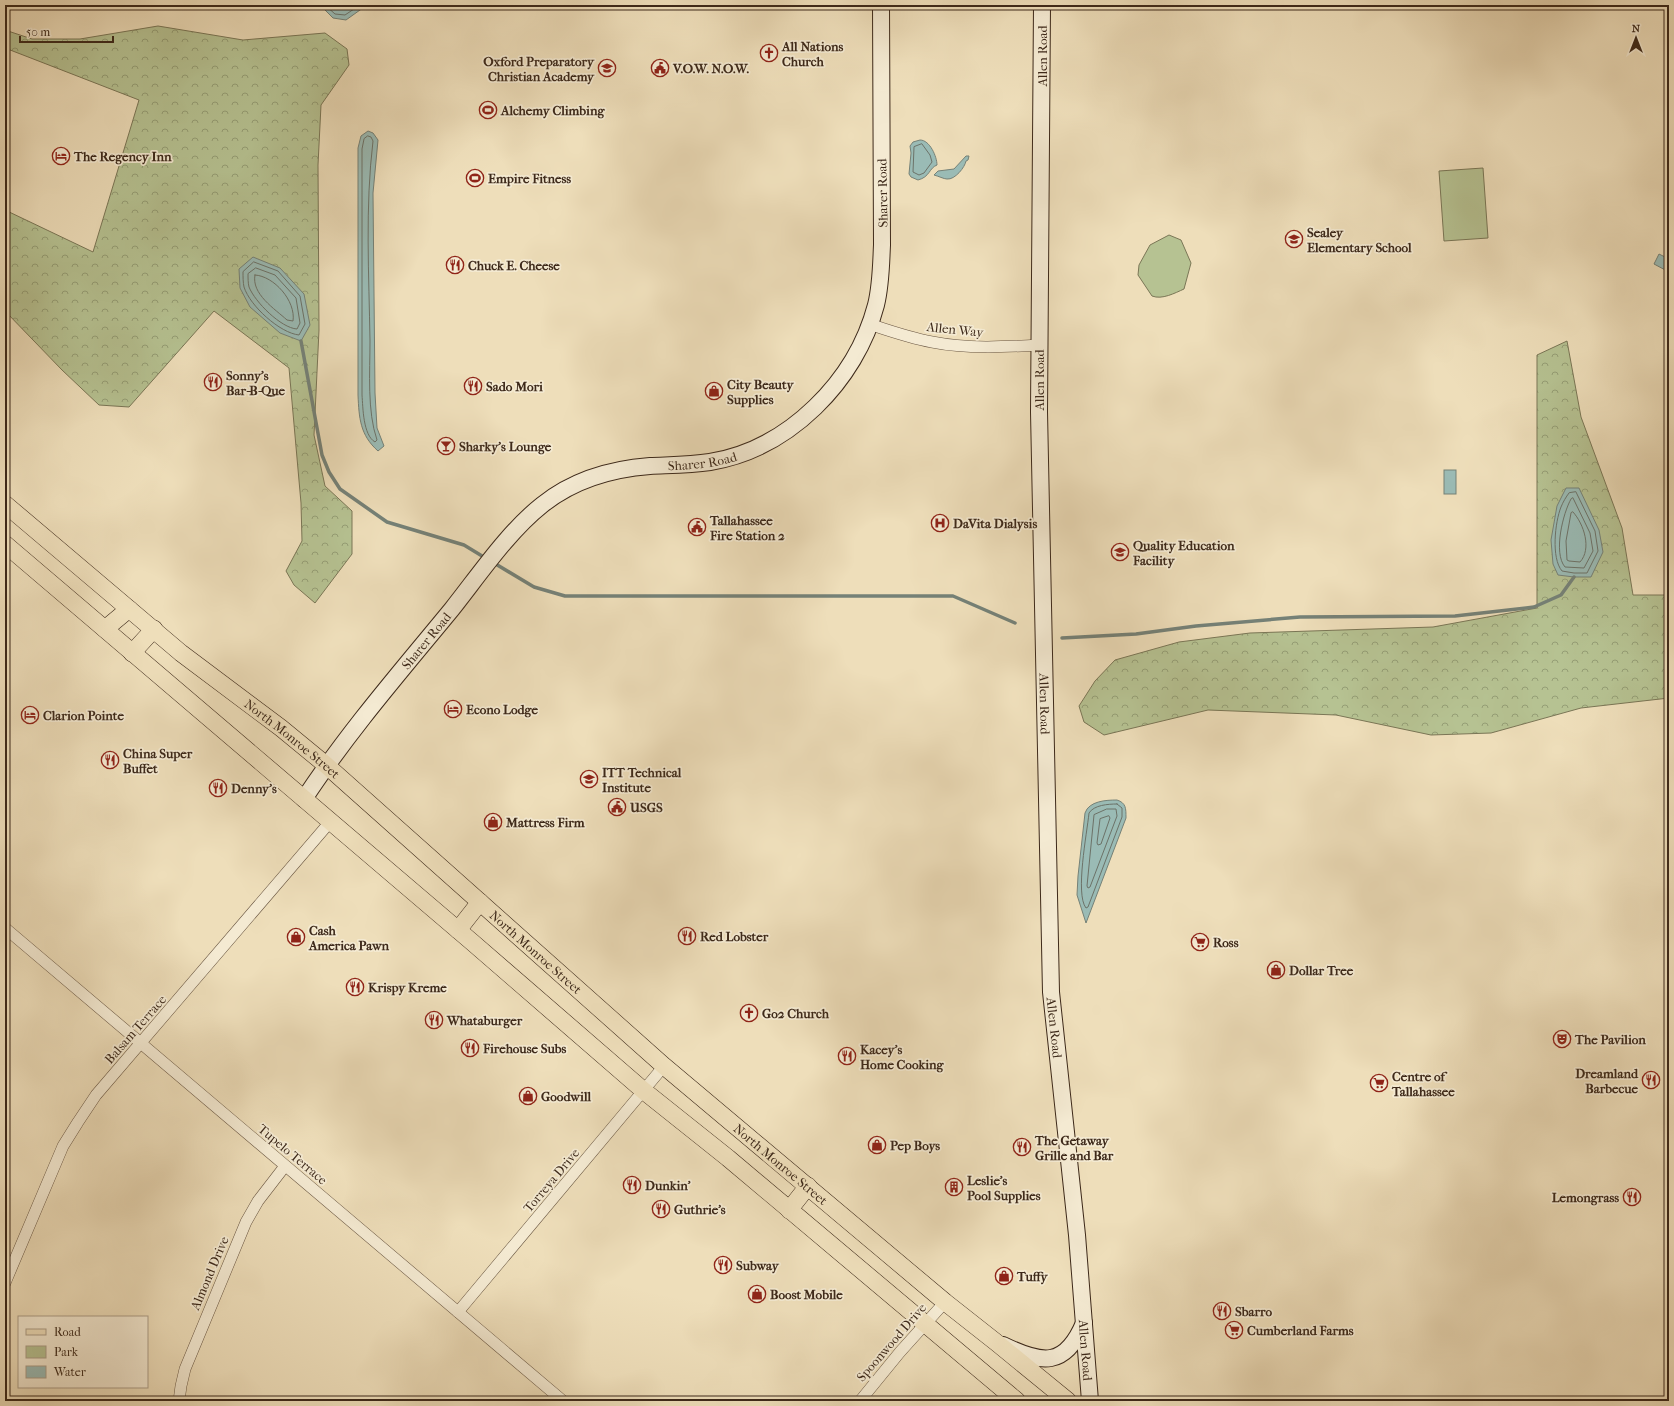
<svg xmlns="http://www.w3.org/2000/svg" width="1674" height="1406" viewBox="0 0 1674 1406" font-family="'IM FELL French Canon',serif">
  <style>
    .green { fill: #b6c292; stroke: #7a7656 }
    .forest { fill: url(#forest-crowns); stroke: #7a7656 }
    .water { fill: #9abbb5; stroke: #758177 }
    .lines { fill: none; stroke-linecap: round; stroke-linejoin: round }
    .shore { stroke: #6c7268; stroke-width: 1 }
    .stream { stroke: #758177; stroke-width: 3.5 }
    .street-casing { stroke: #695642; stroke-width: 12 }
    .secondary-casing { stroke: #3d291a; stroke-width: 18 }
    .primary-casing { stroke: #3d291a; stroke-width: 18 }
    .street { stroke: #f4ead2; stroke-width: 11 }
    .secondary { stroke: #f4ead2; stroke-width: 16 }
    .primary { stroke: #eedeba; stroke-width: 17 }
    .labels { text-anchor: middle; stroke-width: 3.5; stroke-linejoin: round; paint-order: stroke }
    .poi-label { font-size: 13px; font-weight: bold; fill: #3d291a; stroke: #f4ead2; text-anchor: start }
    .street-label { font-size: 13px; fill: #3d291a; stroke: #f4ead2 }
  </style>
  <defs>
    <pattern id="forest-crowns" width="20" height="18" patternUnits="userSpaceOnUse"><rect width="20" height="18" fill="#b6c292"/><path d="M2 6a3 3 0 1 1 6 0M12 15a3 3 0 1 1 6 0" fill="none" stroke="#959e76"/></pattern>
  </defs>
  <rect width="100%" height="100%" fill="#eedeba"/>
  <filter id="stains"><feTurbulence type="fractalNoise" baseFrequency=".005" numOctaves="4"/><feColorMatrix values="0 0 0 0 .2 0 0 0 0 .09 0 0 0 0 .02 0 0 0 .5 -.17"/></filter>
  <radialGradient id="worn" r=".72"><stop offset=".6" stop-color="#630" stop-opacity="0"/><stop offset="1" stop-color="#630" stop-opacity=".3"/></radialGradient>
  <g class="green">
    <polygon points="1483,168 1488,238 1444,241 1439,171"/>
    <path d="M1169 235 1181 240 1191 263 1184 289C1175 293 1162 300 1152 296L1138 275 1139 265 1150 245Z"/>
  </g>
  <g class="forest">
    <polygon points="158,26 243,40 325,33 347,49 349,65 321,105 318,165 319,330 314,435 325,486 352,511 352,554 315,603 294,585 286,571 302,541 301,503 289,368 214,311 129,407 99,405 62,370 5,311 5,210 93,252 139,100 5,48 5,30 32,39 80,39"/>
    <polygon points="1567,341 1581,417 1622,528 1633,595 1669,595 1669,698 1581,708 1491,733 1431,735 1336,715 1208,710 1104,735 1084,722 1079,706 1095,681 1115,660 1179,642 1250,633 1433,627 1537,608 1537,355"/>
  </g>
  <g class="water">
    <polygon points="320,5 367,5 346,20 333,18"/>
    <path d="M368 131 373 133 378 140 373 193 375 393 377 428 384 446 378 451C360 435 359 418 358 395V148L361 136Z"/>
    <path d="M920 140C930 140 937 157 937 165 929 168 930 177 918 180L911 177 909 174 911 153 910 146 913 142Z"/>
    <path d="M966 156H969L968 160 966 161C965 167 955 180 947 179 944 179 938 176 934 175L938 171 954 169Z"/>
    <polygon points="1659,254 1669,259 1669,272 1654,264"/>
    <polygon points="253,257 280,268 304,294 310,325 301,341 280,333 250,307 240,288 239,269"/>
    <rect x="1444" y="470" width="12" height="24"/>
    <polygon points="1566,488 1579,488 1599,530 1603,552 1591,577 1574,577 1558,575 1553,564 1551,540 1557,506"/>
    <path d="M1117 800C1126 803 1126 808 1126 818L1086 923 1077 895 1078 876 1085 813C1089 801 1106 800 1117 800Z"/>
  </g>
  <g class="lines">
    <g class="shore">
      <polyline points="325,5 335,14 345,15 360,5"/>
      <path d="M368 136 371 137 373 141C365 207 369 275 370 341 370 372 367 411 377 440L375 442C363 435 363 408 362 395V149L364 139Z"/>
      <polygon points="922,144 930,155 932,162 924,173 919,175 913,172 914,147"/>
      <path d="M254 262 278 271 300 296 305 324 299 335C280 333 250 306 244 287 243 283 243 276 243 272Z"/>
      <path d="M256 268 275 275 296 298 300 323 297 329C281 328 255 302 249 287 248 283 248 278 248 274Z"/>
      <path d="M255 275C274 276 296 301 293 321L287 320C275 309 251 294 255 275Z"/>
      <path d="M1576 492 1595 531 1598 551 1587 573H1574L1562 571C1551 558 1555 522 1561 507 1563 502 1566 497 1569 493Z"/>
      <path d="M1573 498 1590 533 1593 551 1584 568 1565 567C1553 553 1563 513 1571 499Z"/>
      <path d="M1573 512C1584 524 1592 549 1580 562L1569 561 1567 560 1566 541 1571 513Z"/>
      <path d="M1117 804 1122 808V817L1088 907 1086 908C1075 894 1087 833 1089 813 1094 805 1108 804 1117 804Z"/>
      <polygon points="1107,809 1116,809 1117,816 1090,887 1088,888 1087,886 1094,815"/>
      <polygon points="1109,816 1110,818 1101,844 1098,845 1097,843 1100,819"/>
    </g>
    <g class="stream">
      <polyline points="301,341 322,455 329,472 340,489 387,522 464,545 487,559"/>
      <polyline points="494,563 534,587 565,596 953,596 1015,623"/>
      <polyline points="1062,638 1136,634 1196,626 1300,617 1455,616 1534,607 1561,595 1574,577"/>
    </g>
    <defs>
      <g id="street">
        <path d="M869 324C890 331 910 338 932 342 967 349 1004 347 1039 345"/>
        <polyline points="5,928 563,1401"/>
        <polyline points="5,1283 63,1146 78,1122 96,1095 330,822"/>
        <polyline points="458,1312 664,1066"/>
        <polyline points="179,1401 181,1386 185,1369 246,1222 258,1201 285,1166"/>
        <polyline points="860,1401 900,1352 945,1302"/>
      </g>
      <g id="secondary">
        <path id="s1" d="M1042 5 1039 412 1051 992 1077 1235 1090 1401"/>
        <path id="s2" d="M304 799C348 732 401 671 452 609 479 575 508 532 542 505 573 480 610 469 650 466 670 465 690 465 710 462 789 449 856 381 876 305 881 285 881 265 882 245L881 5"/>
        <path d="M1003 1345C1042 1364 1065 1368 1084 1323"/>
      </g>
      <g id="primary">
        <path id="s3" d="M5 504 181 653 281 728 326 765 664 1066 945 1302 997 1343 1068 1401"/>
        <polyline points="5,544 472,942 644,1091 728,1158 1017,1401"/>
        <polyline points="105,629 129,609"/>
        <polyline points="132,653 154,629"/>
        <polyline points="458,930 480,902"/>
        <polyline points="789,1210 808,1186"/>
      </g>
    </defs>
    <use href="#street" class="street-casing"/>
    <use href="#secondary" class="secondary-casing"/>
    <use href="#primary" class="primary-casing"/>
    <use href="#street" class="street"/>
    <use href="#secondary" class="secondary"/>
    <use href="#primary" class="primary"/>
  </g>
  <defs>
    <symbol id="church-ring" viewBox="-11 -11 22 22"><circle r="9.5" fill="#f4ead2" stroke="#8f2418" stroke-width="1.5"/><path d="M-1.2-6h2.4v3.5h3.3v2.4h-3.3V6h-2.4V-.1h-3.3v-2.4h3.3Z" fill="#8f2418"/></symbol>
    <symbol id="school-ring" viewBox="-11 -11 22 22"><circle r="9.5" fill="#f4ead2" stroke="#8f2418" stroke-width="1.5"/><path d="M0-5L7-2L0 1L-7-2ZM-4 1L0 2.5L4 1V4Q0 6-4 4Z" fill="#8f2418"/></symbol>
    <symbol id="civic-ring" viewBox="-11 -11 22 22"><circle r="9.5" fill="#f4ead2" stroke="#8f2418" stroke-width="1.5"/><path d="M-.6-6.5H3V-4.5H.6V-3L4-1V1h2V6H-6V1h2V-1L-.6-3ZM-1.2 2.5V6h2.4V2.5Z" fill="#8f2418"/></symbol>
    <symbol id="stadium-ring" viewBox="-11 -11 22 22"><circle r="9.5" fill="#f4ead2" stroke="#8f2418" stroke-width="1.5"/><path d="M0-5a6.5 5 0 1 0 0 10a6.5 5 0 1 0 0-10ZM-3.5-1.8h7v3.6h-7Z" fill="#8f2418"/></symbol>
    <symbol id="hotel-ring" viewBox="-11 -11 22 22"><circle r="9.5" fill="#f4ead2" stroke="#8f2418" stroke-width="1.5"/><path d="M-6-4.5h1.5V1H6V5H4.5V3h-9V5H-6ZM-4 0a1.8 1.8 0 1 1 3.6 0ZM.5 0V-2.5h3Q6-2.5 6 0Z" fill="#8f2418"/></symbol>
    <symbol id="restaurant-ring" viewBox="-11 -11 22 22"><circle r="9.5" fill="#f4ead2" stroke="#8f2418" stroke-width="1.5"/><path d="M-5-6h1v4h1v-4h1v4h1v-4h1v5L-1.5 .5V6h-2V.5L-5-1ZM5-6V6H3V1.5H1.5Q1.5-4 5-6Z" fill="#8f2418"/></symbol>
    <symbol id="shop-ring" viewBox="-11 -11 22 22"><circle r="9.5" fill="#f4ead2" stroke="#8f2418" stroke-width="1.5"/><path d="M-5-2.5h2.3a2.7 3.5 0 0 1 5.4 0H5L5.5 6h-11ZM-1.5-2.5h3a1.5 2.3 0 0 0-3 0Z" fill="#8f2418"/></symbol>
    <symbol id="bar-ring" viewBox="-11 -11 22 22"><circle r="9.5" fill="#f4ead2" stroke="#8f2418" stroke-width="1.5"/><path d="M-6-5H6L.8 .8V4.5H3.5V6h-7V4.5H-.8V.8Z" fill="#8f2418"/></symbol>
    <symbol id="hospital-ring" viewBox="-11 -11 22 22"><circle r="9.5" fill="#f4ead2" stroke="#8f2418" stroke-width="1.5"/><path d="M-5-5h3v3.5h4V-5h3V5h-3V1.5h-4V5h-3Z" fill="#8f2418"/></symbol>
    <symbol id="university-ring" viewBox="-11 -11 22 22"><circle r="9.5" fill="#f4ead2" stroke="#8f2418" stroke-width="1.5"/><path d="M0-5L7-2L0 1L-7-2ZM-4 1L0 2.5L4 1V4Q0 6-4 4Z" fill="#8f2418"/></symbol>
    <symbol id="supermarket-ring" viewBox="-11 -11 22 22"><circle r="9.5" fill="#f4ead2" stroke="#8f2418" stroke-width="1.5"/><path d="M-6-5.5h2.5l.6 2H6L4.5 2H-2.5L-4.4-4H-6ZM-1.5 3.2a1.3 1.3 0 1 0 .1 0ZM3 3.2a1.3 1.3 0 1 0 .1 0Z" fill="#8f2418"/></symbol>
    <symbol id="theatre-ring" viewBox="-11 -11 22 22"><circle r="9.5" fill="#f4ead2" stroke="#8f2418" stroke-width="1.5"/><path d="M-5-5.5Q0-4 5-5.5V0Q5 5 0 6Q-5 5-5 0ZM-3.3-2.5H-1v1.5H-3.3ZM1-2.5H3.3v1.5H1ZM-2.8 1Q0 5.5 2.8 1Z" fill="#8f2418"/></symbol>
    <symbol id="building-ring" viewBox="-11 -11 22 22"><circle r="9.5" fill="#f4ead2" stroke="#8f2418" stroke-width="1.5"/><path d="M-4-6H4V6H1V3H-1V6H-4ZM-2.5-4.3h1.7v1.8h-1.7ZM.8-4.3h1.7v1.8H.8ZM-2.5-1h1.7V.8h-1.7ZM.8-1h1.7V.8H.8Z" fill="#8f2418"/></symbol>
  </defs>
  <g fill-rule="evenodd">
    <use href="#church-ring" x="759" y="43" width="20" height="20"/>
    <use href="#school-ring" x="597" y="58" width="20" height="20"/>
    <use href="#civic-ring" x="650" y="58" width="20" height="20"/>
    <use href="#stadium-ring" x="478" y="100" width="20" height="20"/>
    <use href="#hotel-ring" x="51" y="146" width="20" height="20"/>
    <use href="#stadium-ring" x="465" y="168" width="20" height="20"/>
    <use href="#school-ring" x="1284" y="229" width="20" height="20"/>
    <use href="#restaurant-ring" x="445" y="255" width="20" height="20"/>
    <use href="#restaurant-ring" x="203" y="372" width="20" height="20"/>
    <use href="#restaurant-ring" x="463" y="376" width="20" height="20"/>
    <use href="#shop-ring" x="704" y="381" width="20" height="20"/>
    <use href="#bar-ring" x="436" y="436" width="20" height="20"/>
    <use href="#hospital-ring" x="930" y="513" width="20" height="20"/>
    <use href="#civic-ring" x="687" y="517" width="20" height="20"/>
    <use href="#school-ring" x="1110" y="542" width="20" height="20"/>
    <use href="#hotel-ring" x="443" y="699" width="20" height="20"/>
    <use href="#hotel-ring" x="20" y="705" width="20" height="20"/>
    <use href="#restaurant-ring" x="100" y="750" width="20" height="20"/>
    <use href="#university-ring" x="579" y="769" width="20" height="20"/>
    <use href="#restaurant-ring" x="208" y="778" width="20" height="20"/>
    <use href="#civic-ring" x="607" y="797" width="20" height="20"/>
    <use href="#shop-ring" x="483" y="812" width="20" height="20"/>
    <use href="#restaurant-ring" x="677" y="926" width="20" height="20"/>
    <use href="#shop-ring" x="286" y="927" width="20" height="20"/>
    <use href="#supermarket-ring" x="1190" y="932" width="20" height="20"/>
    <use href="#shop-ring" x="1266" y="960" width="20" height="20"/>
    <use href="#restaurant-ring" x="345" y="977" width="20" height="20"/>
    <use href="#church-ring" x="739" y="1003" width="20" height="20"/>
    <use href="#restaurant-ring" x="424" y="1010" width="20" height="20"/>
    <use href="#theatre-ring" x="1552" y="1029" width="20" height="20"/>
    <use href="#restaurant-ring" x="460" y="1038" width="20" height="20"/>
    <use href="#restaurant-ring" x="837" y="1046" width="20" height="20"/>
    <use href="#restaurant-ring" x="1641" y="1070" width="20" height="20"/>
    <use href="#supermarket-ring" x="1369" y="1073" width="20" height="20"/>
    <use href="#shop-ring" x="518" y="1086" width="20" height="20"/>
    <use href="#shop-ring" x="867" y="1135" width="20" height="20"/>
    <use href="#restaurant-ring" x="1012" y="1137" width="20" height="20"/>
    <use href="#restaurant-ring" x="622" y="1175" width="20" height="20"/>
    <use href="#building-ring" x="944" y="1177" width="20" height="20"/>
    <use href="#restaurant-ring" x="1622" y="1187" width="20" height="20"/>
    <use href="#restaurant-ring" x="651" y="1199" width="20" height="20"/>
    <use href="#restaurant-ring" x="713" y="1255" width="20" height="20"/>
    <use href="#shop-ring" x="994" y="1266" width="20" height="20"/>
    <use href="#shop-ring" x="747" y="1284" width="20" height="20"/>
    <use href="#restaurant-ring" x="1212" y="1301" width="20" height="20"/>
    <use href="#supermarket-ring" x="1224" y="1320" width="20" height="20"/>
  </g>
  <g class="labels">
    <g class="poi-label">
      <text x="782" y="51">All Nations<tspan x="782" dy="15">Church</tspan></text>
      <text x="594" y="66" text-anchor="end">Oxford Preparatory<tspan x="594" dy="15">Christian Academy</tspan></text>
      <text x="673" y="73">V.O.W. N.O.W.</text>
      <text x="501" y="115">Alchemy Climbing</text>
      <text x="74" y="161">The Regency Inn</text>
      <text x="488" y="183">Empire Fitness</text>
      <text x="1307" y="237">Sealey<tspan x="1307" dy="15">Elementary School</tspan></text>
      <text x="468" y="270">Chuck E. Cheese</text>
      <text x="226" y="380">Sonny's<tspan x="226" dy="15">Bar-B-Que</tspan></text>
      <text x="727" y="389">City Beauty<tspan x="727" dy="15">Supplies</tspan></text>
      <text x="486" y="391">Sado Mori</text>
      <text x="459" y="451">Sharky's Lounge</text>
      <text x="710" y="525">Tallahassee<tspan x="710" dy="15">Fire Station 2</tspan></text>
      <text x="953" y="528">DaVita Dialysis</text>
      <text x="1133" y="550">Quality Education<tspan x="1133" dy="15">Facility</tspan></text>
      <text x="466" y="714">Econo Lodge</text>
      <text x="43" y="720">Clarion Pointe</text>
      <text x="123" y="758">China Super<tspan x="123" dy="15">Buffet</tspan></text>
      <text x="602" y="777">ITT Technical<tspan x="602" dy="15">Institute</tspan></text>
      <text x="231" y="793">Denny's</text>
      <text x="630" y="812">USGS</text>
      <text x="506" y="827">Mattress Firm</text>
      <text x="309" y="935">Cash<tspan x="309" dy="15">America Pawn</tspan></text>
      <text x="700" y="941">Red Lobster</text>
      <text x="1213" y="947">Ross</text>
      <text x="1289" y="975">Dollar Tree</text>
      <text x="368" y="992">Krispy Kreme</text>
      <text x="762" y="1018">Go2 Church</text>
      <text x="447" y="1025">Whataburger</text>
      <text x="1575" y="1044">The Pavilion</text>
      <text x="483" y="1053">Firehouse Subs</text>
      <text x="860" y="1054">Kacey's<tspan x="860" dy="15">Home Cooking</tspan></text>
      <text x="1638" y="1078" text-anchor="end">Dreamland<tspan x="1638" dy="15">Barbecue</tspan></text>
      <text x="1392" y="1081">Centre of<tspan x="1392" dy="15">Tallahassee</tspan></text>
      <text x="541" y="1101">Goodwill</text>
      <text x="1035" y="1145">The Getaway<tspan x="1035" dy="15">Grille and Bar</tspan></text>
      <text x="890" y="1150">Pep Boys</text>
      <text x="967" y="1185">Leslie's<tspan x="967" dy="15">Pool Supplies</tspan></text>
      <text x="645" y="1190">Dunkin'</text>
      <text x="1619" y="1202" text-anchor="end">Lemongrass</text>
      <text x="674" y="1214">Guthrie's</text>
      <text x="736" y="1270">Subway</text>
      <text x="1017" y="1281">Tuffy</text>
      <text x="770" y="1299">Boost Mobile</text>
      <text x="1235" y="1316">Sbarro</text>
      <text x="1247" y="1335">Cumberland Farms</text>
    </g>
    <g class="street-label">
      <text transform="translate(1042 56) rotate(-90)" y="5">Allen Road</text>
      <text transform="translate(882 193) rotate(-91)" y="5">Sharer Road</text>
      <text transform="translate(955 329) rotate(6)" y="5">Allen Way</text>
      <text transform="translate(1039 380) rotate(-90)" y="5">Allen Road</text>
      <text dy="5" stroke="none"><textPath href="#s2" startOffset="548">Sharer Road</textPath></text>
      <text dy="5" stroke="none"><textPath href="#s2" startOffset="200">Sharer Road</textPath></text>
      <text dy="5" stroke="none"><textPath href="#s1" startOffset="699">Allen Road</textPath></text>
      <text dy="5" stroke="none"><textPath href="#s3" startOffset="371">North Monroe Street</textPath></text>
      <text dy="5" stroke="none"><textPath href="#s3" startOffset="695">North Monroe Street</textPath></text>
      <text dy="5" stroke="none"><textPath href="#s1" startOffset="1023">Allen Road</textPath></text>
      <text transform="translate(135 1029) rotate(-49)" y="5">Balsam Terrace</text>
      <text transform="translate(293 1154) rotate(40)" y="5">Tupelo Terrace</text>
      <text dy="5" stroke="none"><textPath href="#s3" startOffset="1019">North Monroe Street</textPath></text>
      <text transform="translate(551 1180) rotate(-50)" y="5">Torreya Drive</text>
      <text transform="translate(209 1273) rotate(-67)" y="5">Almond Drive</text>
      <text transform="translate(891 1342) rotate(-49)" y="5">Spoonwood Drive</text>
      <text dy="5" stroke="none"><textPath href="#s1" startOffset="1347">Allen Road</textPath></text>
    </g>
  </g>
  <rect width="1674" height="1406" fill="none" stroke="#eedeba" stroke-width="20"/>
  <rect x="6" y="6" width="1662" height="1394" fill="none" stroke="#3d291a" stroke-width="2"/>
  <rect x="10" y="10" width="1654" height="1386" fill="none" stroke="#3d291a"/>
  <rect x="18" y="1316" width="130" height="72" fill="#f4ead2" stroke="#ab9d88"/>
  <rect x="26" y="1329" width="20" height="6" fill="#eedeba" stroke="#ab9d88"/>
  <text x="54" y="1336" font-size="12" fill="#3d291a">Road</text>
  <rect x="26" y="1346" width="20" height="12" fill="#b6c292" stroke="#ab9d88"/>
  <text x="54" y="1356" font-size="12" fill="#3d291a">Park</text>
  <rect x="26" y="1366" width="20" height="12" fill="#9abbb5" stroke="#ab9d88"/>
  <text x="54" y="1376" font-size="12" fill="#3d291a">Water</text>
  <g transform="translate(1636 38)" stroke="#f4ead2" stroke-width="3" paint-order="stroke">
  <path d="M0-3L7 15L0 10L-7 15Z" fill="#3d291a"/>
  <text y="-6" font-size="11" font-weight="bold" text-anchor="middle" fill="#3d291a">N</text>
  </g>
  <path d="M20 36v6h93v-6" fill="none" stroke="#3d291a" stroke-width="2"/>
  <text x="26" y="36" font-size="12" fill="#3d291a" stroke="#f4ead2" stroke-width="3" paint-order="stroke">50 m</text>
  <rect width="100%" height="100%" filter="url(#stains)"/>
  <rect width="100%" height="100%" fill="url(#worn)"/>
</svg>
